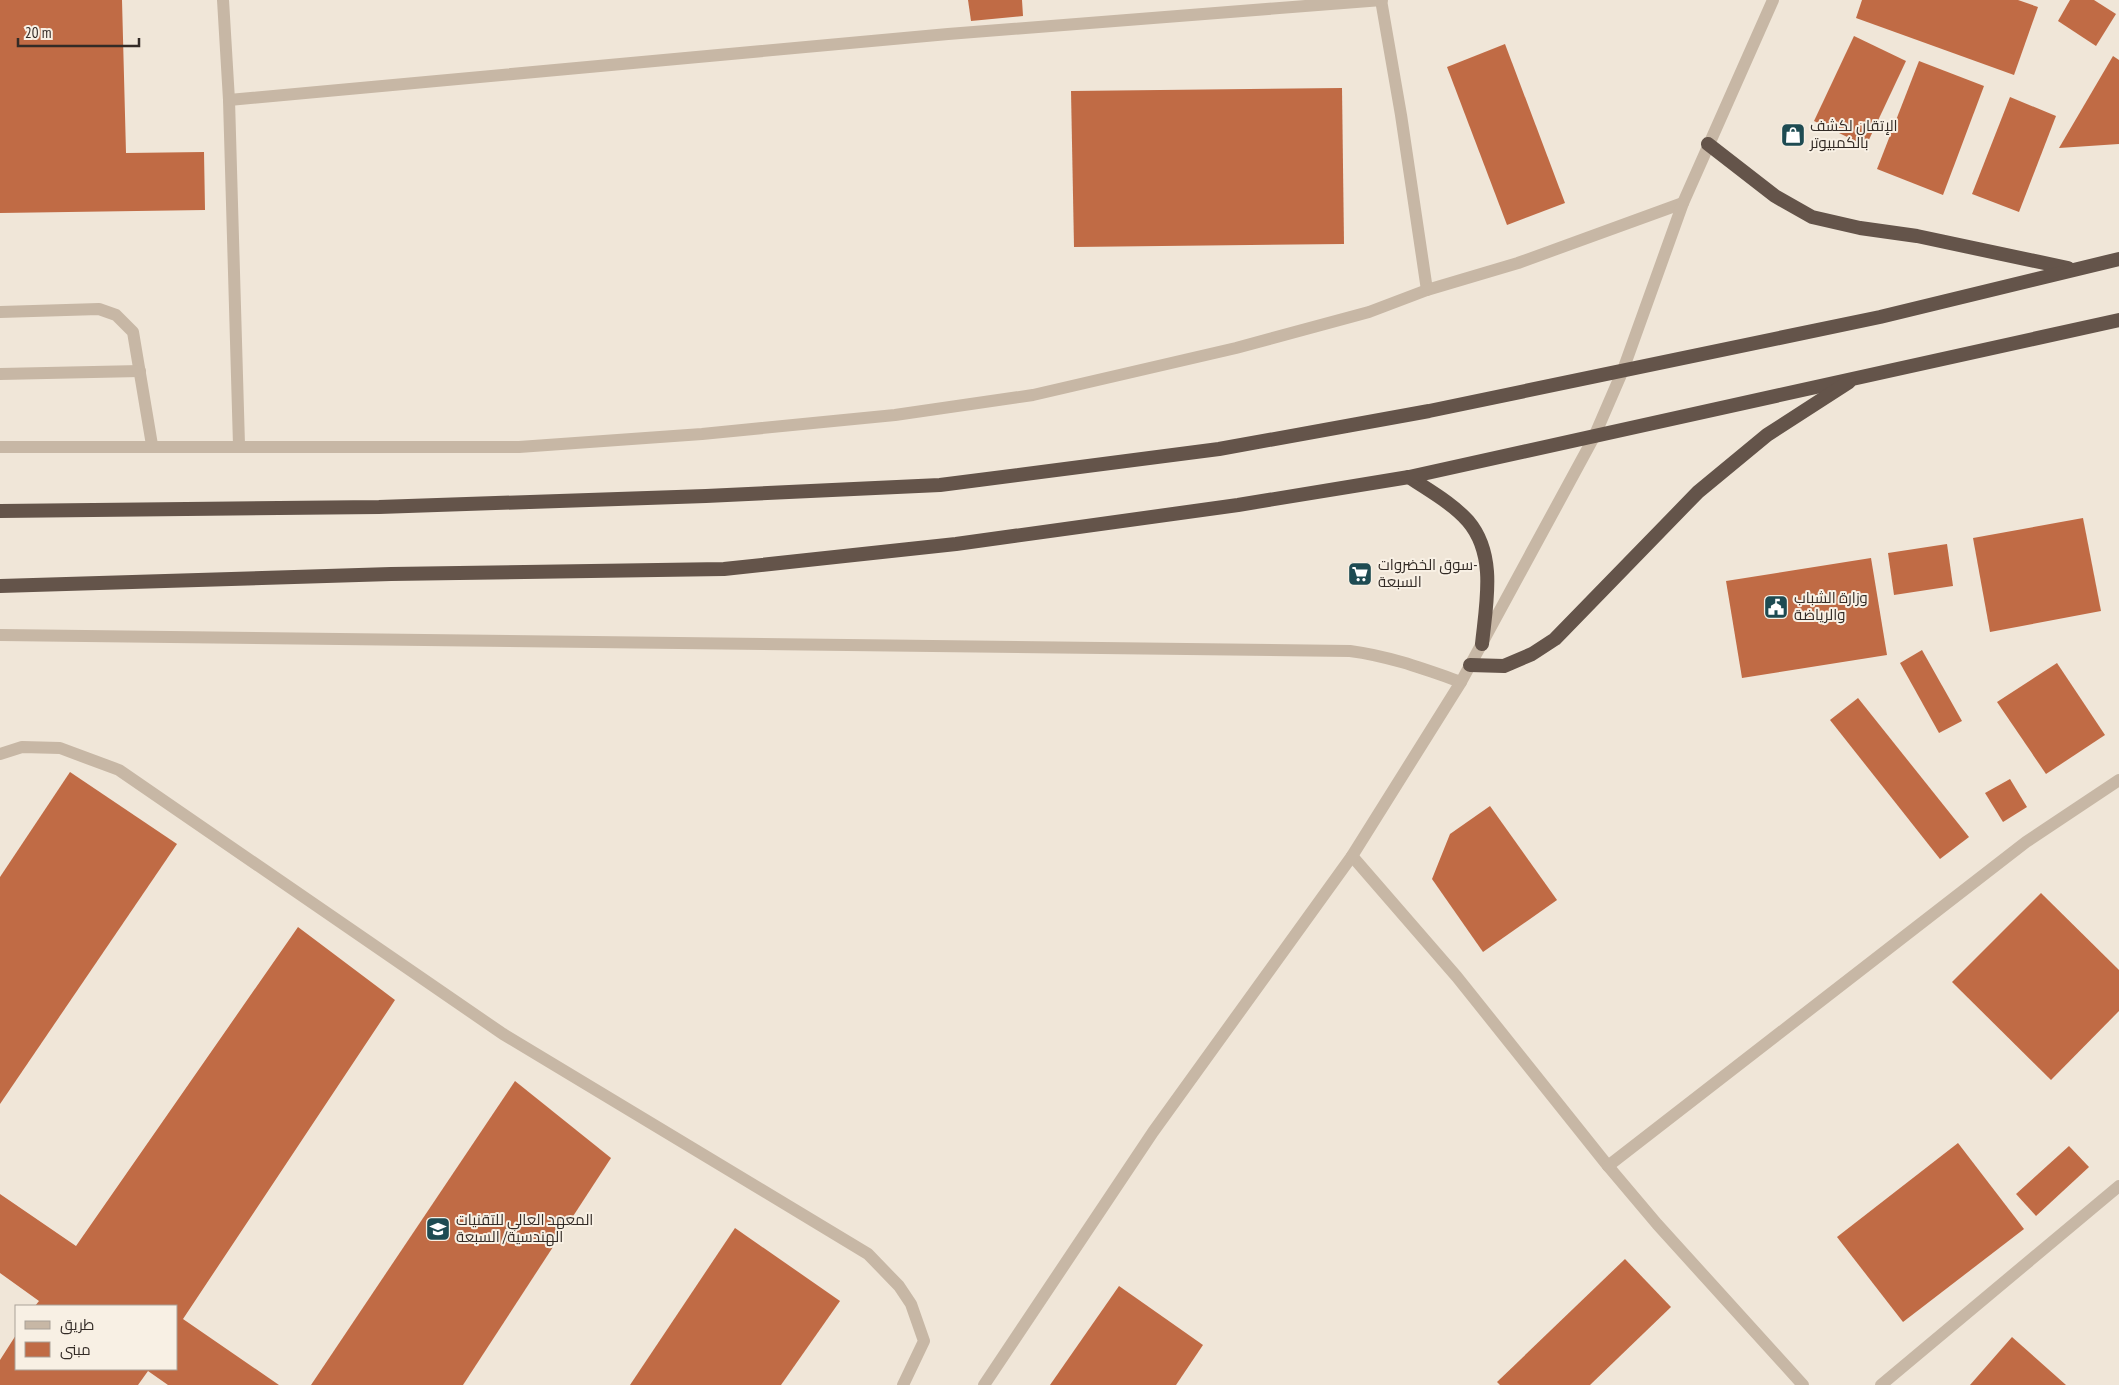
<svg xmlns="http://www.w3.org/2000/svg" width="2119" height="1385" viewBox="0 0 2119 1385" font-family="'PT Sans Narrow',Cairo,sans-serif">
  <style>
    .building { fill: #c06b45 }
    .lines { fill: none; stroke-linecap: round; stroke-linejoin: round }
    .service { stroke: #c7b7a5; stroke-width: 12 }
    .minor { stroke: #c7b7a5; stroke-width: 12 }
    .tertiary { stroke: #c7b7a5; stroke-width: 12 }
    .trunk { stroke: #64544a; stroke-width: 14 }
    .labels { text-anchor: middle; stroke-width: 4; stroke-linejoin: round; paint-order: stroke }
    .poi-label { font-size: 15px; fill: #332b26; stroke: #f8f0e4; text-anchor: start }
  </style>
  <rect width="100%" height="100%" fill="#f0e6d8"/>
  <g class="building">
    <polygon points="0,0 122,0 126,153 204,152 205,210 0,213"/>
    <polygon points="968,0 1022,0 1023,16 971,21"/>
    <polygon points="1862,0 2018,0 2038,7 2014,75 1856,18"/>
    <polygon points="2070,0 2094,0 2116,14 2096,46 2058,21"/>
    <polygon points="1854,36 1906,61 1866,146 1814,121"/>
    <polygon points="1505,44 1565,203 1507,225 1447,67"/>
    <polygon points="2113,56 2119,60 2119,144 2059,148"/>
    <polygon points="1919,61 1984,86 1943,195 1877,169"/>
    <polygon points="1342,88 1344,244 1074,247 1071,91"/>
    <polygon points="2010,97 2056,116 2019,212 1972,194"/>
    <polygon points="2083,518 2101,611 1990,632 1973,538"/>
    <polygon points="1947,544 1953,586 1894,595 1888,553"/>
    <polygon points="1871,558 1887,655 1742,678 1726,581"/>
    <polygon points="1922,650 1962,721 1939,733 1900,663"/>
    <polygon points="2057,663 2105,735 2046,774 1997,702"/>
    <polygon points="1858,698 1969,837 1940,859 1830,720"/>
    <polygon points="70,772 177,844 0,1104 0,877"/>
    <polygon points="2010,779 2027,807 2003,822 1985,793"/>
    <polygon points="1490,806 1557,900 1483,952 1432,879 1450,834"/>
    <polygon points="2041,893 2119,970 2119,1011 2051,1080 1952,982"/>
    <polygon points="298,927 395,1000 183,1319 279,1385 168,1385 148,1371 138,1385 0,1385 0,1360 16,1335 16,1369 176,1369 176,1306 35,1306 39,1301 0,1273 0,1194 76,1246"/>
    <polygon points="515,1081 611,1158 463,1385 311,1385"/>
    <polygon points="1958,1143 2024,1229 1903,1322 1837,1237"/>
    <polygon points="2069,1146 2089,1167 2036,1216 2016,1194"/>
    <polygon points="735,1228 840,1301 781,1385 630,1385"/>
    <polygon points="1625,1259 1671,1307 1590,1385 1500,1385 1497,1382"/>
    <polygon points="1119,1286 1203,1345 1176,1385 1050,1385"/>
    <polygon points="2012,1337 2066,1385 1970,1385"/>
  </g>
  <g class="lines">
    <g class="service">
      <polyline points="1381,0 1401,115 1427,290"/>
      <polyline points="0,312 99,309 116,315 133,332 152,445"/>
      <polyline points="0,374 140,371"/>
      <polyline points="0,754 22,747 60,748 119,770 503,1034 868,1254 899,1286 911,1304 924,1341 903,1385"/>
    </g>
    <g class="minor">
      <polyline points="223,0 229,100 239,445"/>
      <polyline points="229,100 948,34 1382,0"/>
      <polyline points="1352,856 1457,977 1608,1166 1657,1224 1803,1385"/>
      <polyline points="1608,1166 2026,842 2119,780"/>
      <polyline points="1881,1385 2119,1186"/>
    </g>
    <g class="tertiary">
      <polyline points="0,447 519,447 702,434 895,415 1033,395 1236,348 1369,312 1427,290 1518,263 1683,203"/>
      <path d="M0 635 1350 651C1389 656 1424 669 1461 682"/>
      <polyline points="984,1385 1153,1132 1352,856 1461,682 1594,437 1623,370 1683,203 1773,0"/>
    </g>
    <g class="trunk">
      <polyline points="1708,144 1775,196 1812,217 1860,228 1917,236 2068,268"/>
      <path d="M1409 477C1428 490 1452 503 1468 521 1497 555 1486 604 1482 644"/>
      <polyline points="0,511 379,507 706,496 940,485 1219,449 1429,411 1880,317 2119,259"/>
      <polyline points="0,586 391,574 724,569 956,544 1238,505 1409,477 2119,320"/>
      <polyline points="1470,665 1504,666 1532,654 1555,639 1698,492 1767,435 1849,382"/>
    </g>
  </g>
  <defs>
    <symbol id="shop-square" viewBox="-11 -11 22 22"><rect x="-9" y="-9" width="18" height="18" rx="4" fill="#1e4b52" stroke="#f8f0e4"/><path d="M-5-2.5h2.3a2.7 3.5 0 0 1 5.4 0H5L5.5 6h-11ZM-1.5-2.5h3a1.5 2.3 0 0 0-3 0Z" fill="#fff"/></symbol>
    <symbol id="supermarket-square" viewBox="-11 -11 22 22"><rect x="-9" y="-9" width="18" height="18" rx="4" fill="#1e4b52" stroke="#f8f0e4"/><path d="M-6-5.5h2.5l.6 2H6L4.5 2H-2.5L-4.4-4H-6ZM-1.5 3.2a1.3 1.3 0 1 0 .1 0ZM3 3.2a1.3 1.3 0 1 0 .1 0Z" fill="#fff"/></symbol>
    <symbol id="civic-square" viewBox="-11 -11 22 22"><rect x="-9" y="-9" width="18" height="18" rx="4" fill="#1e4b52" stroke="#f8f0e4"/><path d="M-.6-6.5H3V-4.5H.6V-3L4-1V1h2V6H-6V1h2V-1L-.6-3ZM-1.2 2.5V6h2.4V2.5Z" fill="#fff"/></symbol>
    <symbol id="university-square" viewBox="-11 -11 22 22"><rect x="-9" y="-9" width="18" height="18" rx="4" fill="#1e4b52" stroke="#f8f0e4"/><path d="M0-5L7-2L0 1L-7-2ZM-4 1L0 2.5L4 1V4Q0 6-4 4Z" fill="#fff"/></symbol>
  </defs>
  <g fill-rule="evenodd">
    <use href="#shop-square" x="1779" y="121" width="28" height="28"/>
    <use href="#supermarket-square" x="1346" y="560" width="28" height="28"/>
    <use href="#civic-square" x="1762" y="593" width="28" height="28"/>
    <use href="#university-square" x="424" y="1215" width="28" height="28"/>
  </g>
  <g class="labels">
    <g class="poi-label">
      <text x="1810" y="131">الإتقان لكشف<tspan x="1810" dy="17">بالكمبيوتر</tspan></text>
      <text x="1378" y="570">سوق الخضروات-<tspan x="1378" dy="17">السبعة</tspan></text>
      <text x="1794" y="603">وزارة الشباب<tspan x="1794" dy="17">والرياضة</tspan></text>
      <text x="456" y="1225">المعهد العالي للتقنيات<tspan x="456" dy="17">الهندسية/ السبعة</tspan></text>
    </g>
  </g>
  <rect x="15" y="1305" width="162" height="65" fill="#f8f0e4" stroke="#a9a198"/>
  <rect x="25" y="1321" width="25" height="8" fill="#c7b7a5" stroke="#a9a198"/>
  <text x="60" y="1330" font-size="15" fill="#332b26">طريق</text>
  <rect x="25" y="1342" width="25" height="15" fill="#c06b45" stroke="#a9a198"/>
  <text x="60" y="1355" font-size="15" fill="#332b26">مبنى</text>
  <path d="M18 38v8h121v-8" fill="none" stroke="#332b26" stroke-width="2.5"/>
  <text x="25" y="38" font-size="15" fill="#332b26" stroke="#f8f0e4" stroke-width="4" paint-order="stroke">20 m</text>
</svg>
